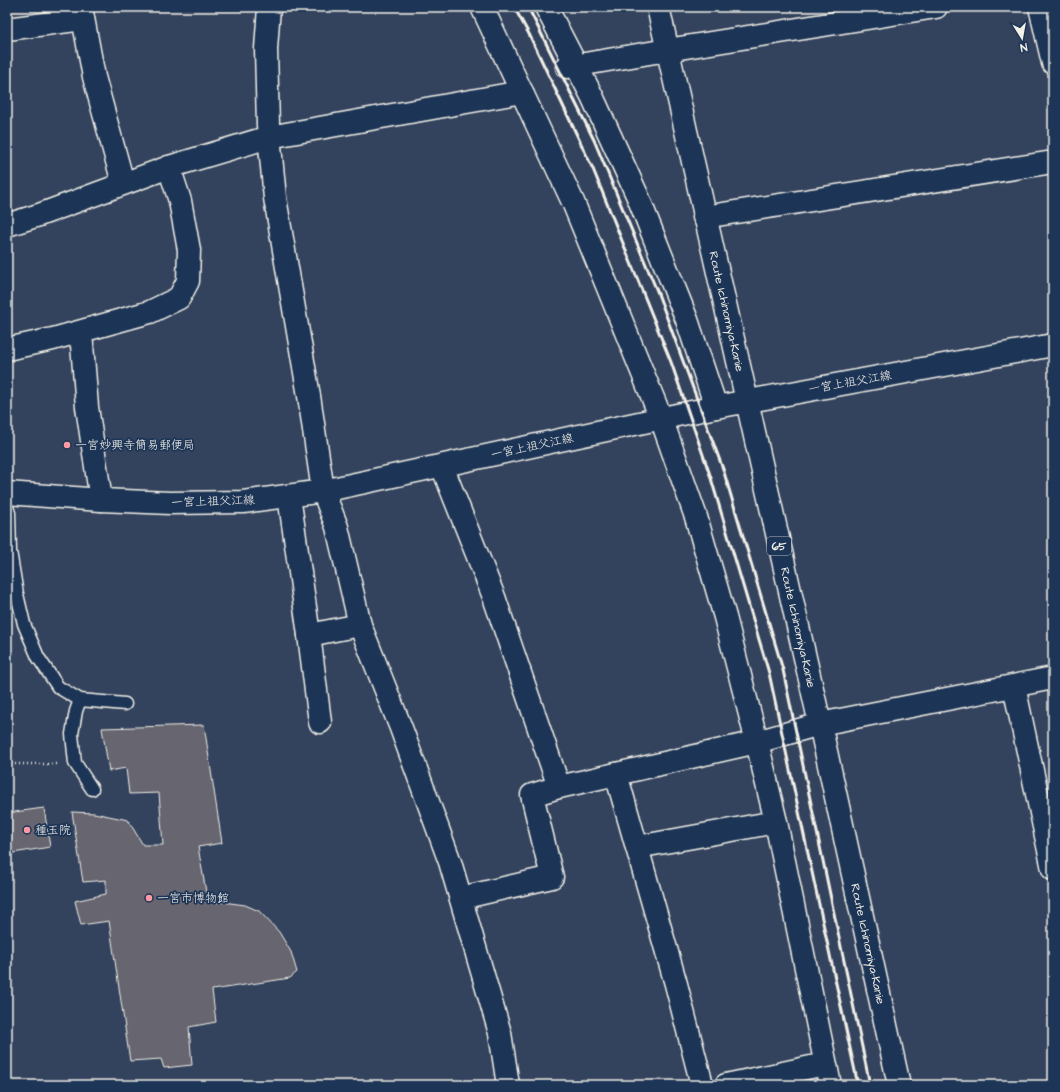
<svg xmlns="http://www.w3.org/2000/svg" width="1060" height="1092" viewBox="0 0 1060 1092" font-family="'Architects Daughter','Klee One',sans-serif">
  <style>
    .building { fill: #66656f; stroke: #f4f1e8 }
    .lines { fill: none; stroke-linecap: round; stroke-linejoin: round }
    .lane-casing { stroke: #f4f1e8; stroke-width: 15 }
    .street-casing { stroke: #f4f1e8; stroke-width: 25 }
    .secondary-casing { stroke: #f4f1e8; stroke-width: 25 }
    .primary-casing { stroke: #f4f1e8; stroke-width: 25 }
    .path { stroke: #f4f1e8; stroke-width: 2.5; stroke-dasharray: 1 3; stroke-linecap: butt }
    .lane { stroke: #1d3557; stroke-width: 12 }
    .street { stroke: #1d3557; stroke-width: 22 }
    .secondary { stroke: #1d3557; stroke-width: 22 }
    .primary { stroke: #1d3557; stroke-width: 22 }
    .rail { stroke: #f4f1e8; stroke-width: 3 }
    .poi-dot { fill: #ff9aa2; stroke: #1d3557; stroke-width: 1.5 }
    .labels { text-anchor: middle; stroke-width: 3.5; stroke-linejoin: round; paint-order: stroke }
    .shield { fill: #1d3557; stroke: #b4b9bc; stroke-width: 1 }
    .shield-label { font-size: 11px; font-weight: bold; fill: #f4f1e8 }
    .street-label { font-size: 12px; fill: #f4f1e8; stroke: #1d3557 }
    .poi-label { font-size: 12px; fill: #f4f1e8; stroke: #1d3557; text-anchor: start }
  </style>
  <rect width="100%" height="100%" fill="#33435e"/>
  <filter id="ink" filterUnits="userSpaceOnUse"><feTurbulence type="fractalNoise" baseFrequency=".025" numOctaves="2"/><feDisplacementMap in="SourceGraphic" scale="8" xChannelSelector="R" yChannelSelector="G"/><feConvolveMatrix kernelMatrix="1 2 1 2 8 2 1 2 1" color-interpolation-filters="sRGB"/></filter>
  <g filter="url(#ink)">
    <g class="building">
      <polygon points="204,725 222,843 198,847 208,903 223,902 245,905 259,911 279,932 291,952 297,972 290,978 212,990 216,1022 189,1027 192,1065 164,1068 161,1059 130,1061 109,921 81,925 75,901 106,894 106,880 83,882 72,812 94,813 128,820 143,845 163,845 159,793 129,794 126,768 109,771 102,728"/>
      <polygon points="44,808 50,847 7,854 7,813"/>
    </g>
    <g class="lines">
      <defs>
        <g id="lane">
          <polyline points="7,507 9,513 10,551 17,594 24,624 38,657 58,687 80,700 125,704"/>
          <polyline points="80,700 76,711 72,734 75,763 92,789"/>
        </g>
        <g id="street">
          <polyline points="81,7 94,77 123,183"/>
          <polyline points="269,7 266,49 268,125 275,198 309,396 323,491 337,527 360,625 401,728 450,862 500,1033 508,1085"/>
          <polyline points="482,7 573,202 661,418 696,517 725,617 757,742 776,822 830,1085"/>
          <polyline points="546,7 592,96 638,197 687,320 716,407"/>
          <polyline points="1040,7 1053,63"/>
          <polyline points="7,29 83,19"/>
          <polyline points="567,67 667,50 936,7"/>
          <polyline points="704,217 1053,162"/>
          <polyline points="7,225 39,215 169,167 269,137 522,92"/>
          <polyline points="81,332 87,407 101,500"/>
          <polyline points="7,349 53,339 150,312 179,298 188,281 189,250 180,201 169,167"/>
          <polyline points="442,466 494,597 559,787"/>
          <polyline points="289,496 309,635 360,625"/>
          <polyline points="309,635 320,722"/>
          <polyline points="1014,686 1053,869"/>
          <polyline points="616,774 676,984 702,1085"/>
          <polyline points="637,847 776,822"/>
          <polyline points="461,898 552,877 532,795 559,787 757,742 820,724 1053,678"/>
          <polyline points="726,1085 825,1064"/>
        </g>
        <polyline id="secondary" points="7,493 101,500 170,503 243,502 323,491 653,420 716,407 1053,345"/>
        <g id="primary">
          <path id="s1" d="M658 7 820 724 899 1085"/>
        </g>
      </defs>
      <use href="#lane" class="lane-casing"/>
      <use href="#street" class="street-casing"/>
      <use href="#secondary" class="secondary-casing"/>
      <use href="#primary" class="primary-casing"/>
      <polyline class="path" points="7,764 57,764"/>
      <use href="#lane" class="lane"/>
      <use href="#street" class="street"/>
      <use href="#secondary" class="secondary"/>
      <use href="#primary" class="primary"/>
      <g class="rail">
        <polyline points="514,7 529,34 593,169 671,362 710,475 769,673 858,1085"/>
        <polyline points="528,7 594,140 657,291 723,469 783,670 870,1085"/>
      </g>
    </g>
  </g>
  <g class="poi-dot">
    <circle cx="67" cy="445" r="4"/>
    <circle cx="27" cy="830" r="4"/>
    <circle cx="149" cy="898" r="4"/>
  </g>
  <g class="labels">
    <rect class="shield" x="767" y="537" width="24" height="18" rx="3"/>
    <g class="shield-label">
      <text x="779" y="550">65</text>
    </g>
    <g class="street-label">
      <text dy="4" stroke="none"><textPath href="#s1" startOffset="312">Route Ichinomiya-Kanie</textPath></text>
      <text transform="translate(850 382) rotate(-10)" y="4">一宮上祖父江線</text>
      <text transform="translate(532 446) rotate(-12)" y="4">一宮上祖父江線</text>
      <text transform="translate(213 501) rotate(-2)" y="4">一宮上祖父江線</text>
      <text dy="4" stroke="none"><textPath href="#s1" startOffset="636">Route Ichinomiya-Kanie</textPath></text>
      <text dy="4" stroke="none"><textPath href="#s1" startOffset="960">Route Ichinomiya-Kanie</textPath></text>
    </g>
    <g class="poi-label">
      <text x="75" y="449">一宮妙興寺簡易郵便局</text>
      <text x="35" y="834">種玉院</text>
      <text x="157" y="902">一宮市博物館</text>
    </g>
  </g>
  <rect width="1060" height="1092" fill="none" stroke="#1d3557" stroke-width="24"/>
  <rect x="12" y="12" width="1036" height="1068" fill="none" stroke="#f4f1e8" stroke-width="1.5" filter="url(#ink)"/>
  <g transform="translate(1022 38) rotate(169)" stroke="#1d3557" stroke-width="3" paint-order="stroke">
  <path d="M0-3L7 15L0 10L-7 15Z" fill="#f4f1e8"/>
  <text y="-6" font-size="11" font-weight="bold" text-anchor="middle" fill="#f4f1e8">N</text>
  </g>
</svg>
